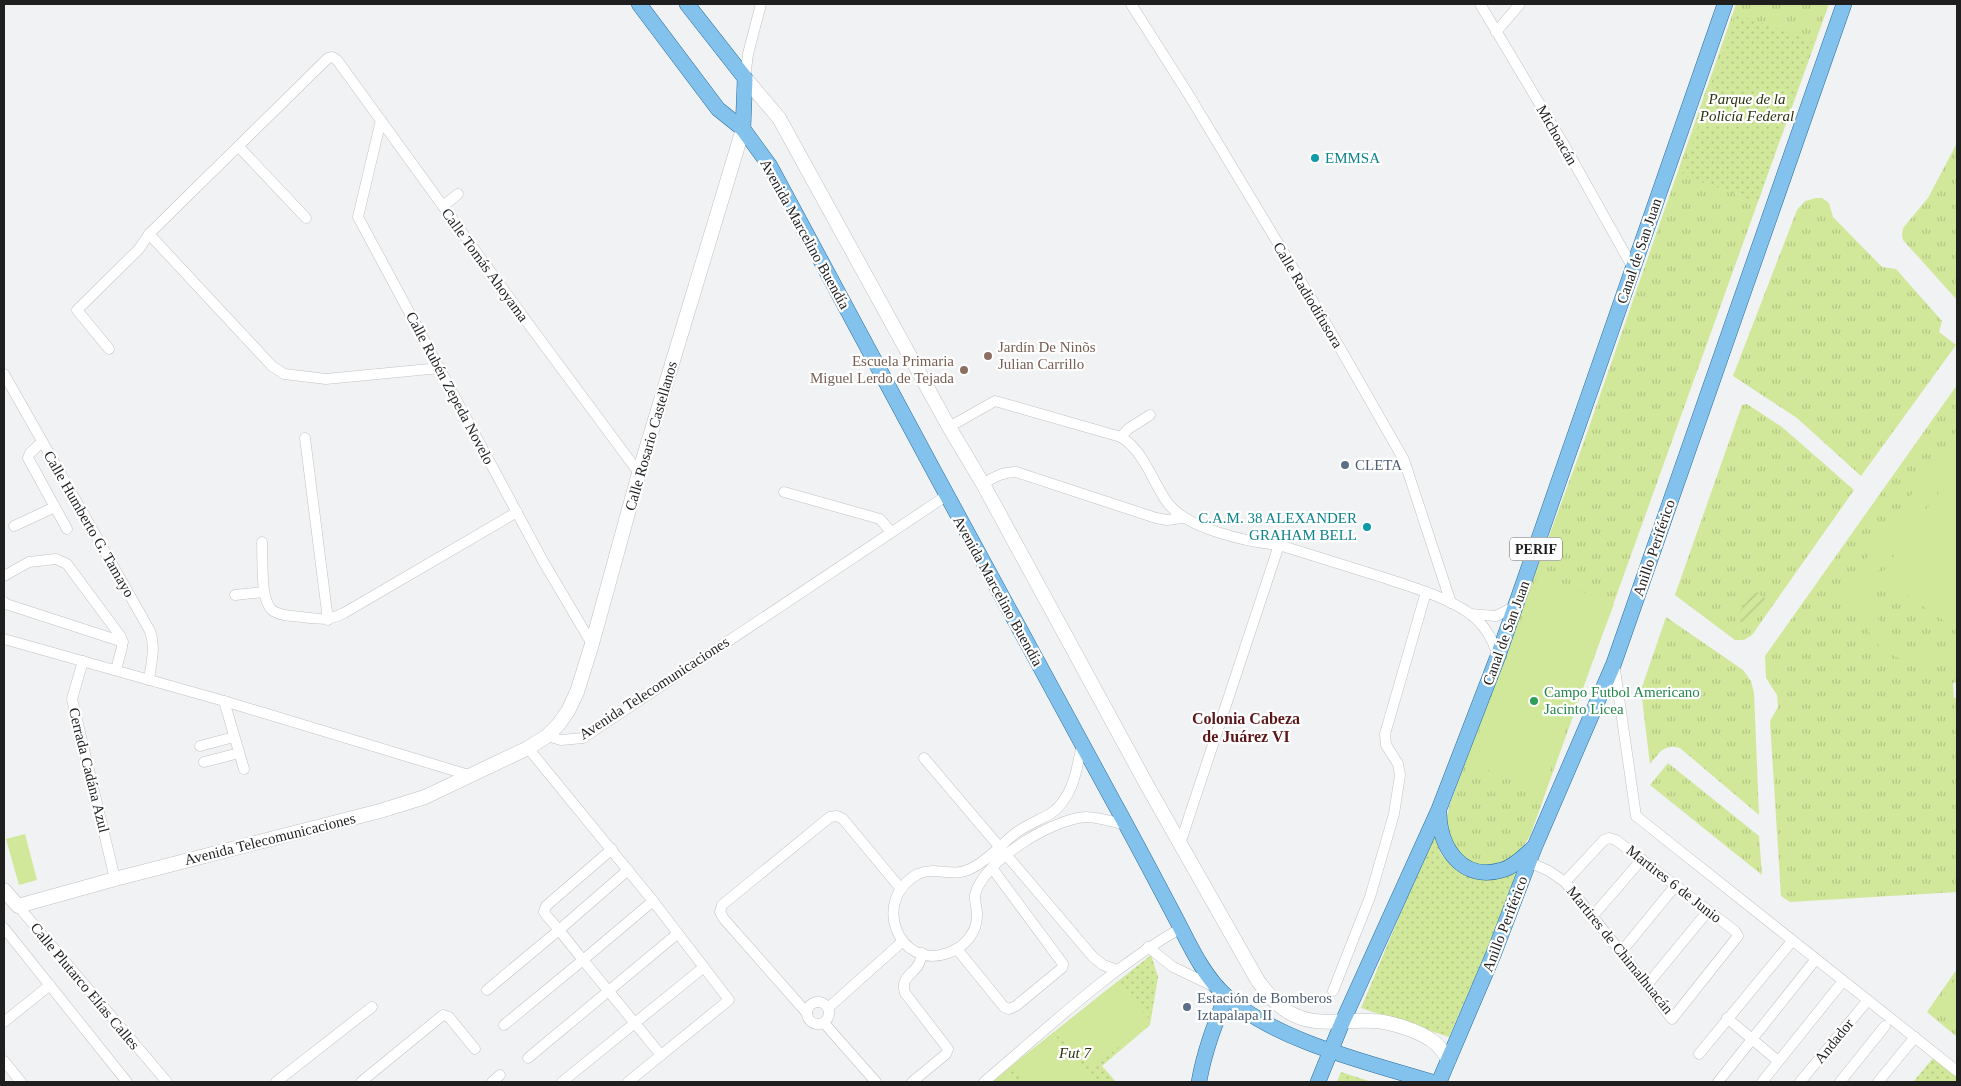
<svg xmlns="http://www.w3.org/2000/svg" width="1961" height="1086" viewBox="0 0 1961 1086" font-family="Georgia,serif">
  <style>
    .grass { fill: url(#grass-tufts) }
    .park { fill: url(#park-dots) }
    .garden { fill: url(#garden-furrows) }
    .pitch { fill: #d1e799 }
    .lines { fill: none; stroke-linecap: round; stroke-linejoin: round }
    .street-casing { stroke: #c1c2c3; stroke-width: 11 }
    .secondary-casing { stroke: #c1c2c3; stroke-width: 15 }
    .primary-casing { stroke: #2a6e9d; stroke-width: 16 }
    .street { stroke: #fff; stroke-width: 10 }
    .secondary { stroke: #fff; stroke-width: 14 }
    .primary { stroke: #83c2ed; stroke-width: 15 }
    .culture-dot { fill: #0f9aa8; stroke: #fff; stroke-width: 2 }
    .education-dot { fill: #8d6e63; stroke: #fff; stroke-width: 2 }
    .service-dot { fill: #5c6f8a; stroke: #fff; stroke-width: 2 }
    .leisure-dot { fill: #2e9e5b; stroke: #fff; stroke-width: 2 }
    .labels { text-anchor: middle; stroke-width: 4.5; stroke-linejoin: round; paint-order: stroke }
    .shield { fill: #fff; stroke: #626263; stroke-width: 1 }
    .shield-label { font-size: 14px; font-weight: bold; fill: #1f1f20 }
    .park-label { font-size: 15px; font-style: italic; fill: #2a330d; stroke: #fff }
    .street-label { font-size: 15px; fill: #1f1f20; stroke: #fff }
    .culture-label { font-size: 15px; fill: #0d838f; stroke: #fff; text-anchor: start }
    .education-label { font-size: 15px; fill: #785e54; stroke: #fff; text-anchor: start }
    .service-label { font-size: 15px; fill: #4e5e75; stroke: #fff; text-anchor: start }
    .leisure-label { font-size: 15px; fill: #27864d; stroke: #fff; text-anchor: start }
    .neighbourhood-label { font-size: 16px; font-weight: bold; fill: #5c1719; stroke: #fff }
  </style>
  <defs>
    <pattern id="grass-tufts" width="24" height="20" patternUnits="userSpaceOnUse" patternTransform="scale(1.25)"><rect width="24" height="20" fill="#d1e799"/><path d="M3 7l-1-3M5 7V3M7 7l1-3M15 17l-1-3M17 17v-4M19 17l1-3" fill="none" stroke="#b3c684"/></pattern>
    <pattern id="park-dots" width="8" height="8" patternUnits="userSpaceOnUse" patternTransform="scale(1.25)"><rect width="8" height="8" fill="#d1e799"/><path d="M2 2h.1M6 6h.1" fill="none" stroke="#b3c684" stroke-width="1.8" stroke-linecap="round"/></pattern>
    <pattern id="garden-furrows" width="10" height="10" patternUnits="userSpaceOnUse" patternTransform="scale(1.25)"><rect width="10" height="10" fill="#d1e799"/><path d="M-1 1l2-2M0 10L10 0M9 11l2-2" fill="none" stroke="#b3c684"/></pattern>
  </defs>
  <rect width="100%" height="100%" fill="#f1f2f4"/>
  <g class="grass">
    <polygon points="1736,4 1829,4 1530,836 1520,851 1508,861 1491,866 1472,864 1458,853 1445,823 1450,804 1582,447"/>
    <polygon points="1957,143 1957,300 1903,240 1902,235 1903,228 1928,198"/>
    <polygon points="1816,198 1822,198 1829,203 1833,217 1882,267 1896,269 1942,321 1939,332 1956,345 1861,476 1797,418 1733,376 1797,210 1805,201"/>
    <polygon points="1957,385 1957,682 1953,683 1954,698 1957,698 1957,892 1790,902 1781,896 1770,721 1778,707 1777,695 1766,678 1765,656"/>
    <polygon points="1747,404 1782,427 1854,490 1752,635 1744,640 1735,640 1675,595 1742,405"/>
    <path d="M1666 617 1743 670 1751 681 1754 693 1759 815 1680 748C1664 743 1659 753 1650 764L1641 690Z"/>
    <polygon points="1668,763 1759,836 1762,875 1650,785"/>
    <polygon points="1957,969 1957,1037 1927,1012"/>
  </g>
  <g class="park">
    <polygon points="1736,14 1813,41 1758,202 1682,175"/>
    <polygon points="1434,833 1441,854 1458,871 1481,880 1500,877 1521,871 1449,1037 1361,1008"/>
    <polygon points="1151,955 1158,977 1150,1025 1102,1066 1116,1082 991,1082"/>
    <polygon points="1934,1057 1957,1076 1957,1082 1913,1082"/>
    <polygon points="1341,1072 1372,1082 1337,1082"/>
  </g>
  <polygon class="garden" points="1754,591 1766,599 1747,626 1735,618"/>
  <g class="pitch">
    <path d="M1957 430V465L1876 574C1860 626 1910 673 1957 643V658C1909 676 1859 650 1860 595L1852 603 1841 594Z"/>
    <polygon points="1957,467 1957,630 1880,576"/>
    <polygon points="1538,575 1614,604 1542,792 1468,762"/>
    <polygon points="25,834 37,880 19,885 6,839"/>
    <polygon points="1957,978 1957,1014 1953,1018 1936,1003"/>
    <polygon points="1117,982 1150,1020 1092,1070 1057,1030"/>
    <polygon points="1053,1033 1095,1082 1026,1082 1011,1066"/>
    <polygon points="1007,1069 1019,1082 991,1082"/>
  </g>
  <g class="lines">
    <defs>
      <g id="street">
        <polyline points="1131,4 1187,92 1320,313 1404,460 1451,603"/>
        <polyline points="1480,4 1563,143 1633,268"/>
        <polyline points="1496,32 1520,4"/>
        <polyline points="745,78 748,54 761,4"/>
        <polyline points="381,120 358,217 543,561 592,644"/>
        <polyline points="239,147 306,218"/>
        <polyline points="443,206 458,194"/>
        <polyline points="149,234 272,366 284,374 326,379 440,368"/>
        <polyline points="109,349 77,310 139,249 149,234 328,58 332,57 337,60 527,322 639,473"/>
        <path d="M4 374 150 631C156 648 151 663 149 680"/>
        <path d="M949 427 995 401 1121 437C1144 451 1152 481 1167 502 1186 529 1248 542 1279 545 1315 556 1350 567 1385 578 1414 588 1444 596 1469 613 1485 625 1492 638 1498 656"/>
        <polyline points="1121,437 1128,429 1150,415"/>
        <polyline points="305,438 328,620"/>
        <polyline points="42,442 30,453 28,458 67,529"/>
        <path d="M983 484C994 477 1003 472 1016 472L1156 518 1167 520 1182 518"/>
        <polyline points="784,492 880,519 891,532"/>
        <polyline points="14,526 55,507"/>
        <path d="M262 542C263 558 260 600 272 610 279 616 293 616 302 617 318 619 329 621 344 613L517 512"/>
        <polyline points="4,576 29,562 56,559 67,564 121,637 122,647 116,670"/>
        <polyline points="235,595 264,592"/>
        <polyline points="4,602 6,604 123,642"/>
        <polyline points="1470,614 1496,616 1516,606"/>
        <polyline points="4,639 224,701 472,776"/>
        <polyline points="83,661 72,699 115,879"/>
        <polyline points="1614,663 1636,816 1957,1071"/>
        <polyline points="224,701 244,769"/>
        <polyline points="547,736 561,740 583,738 946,496"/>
        <path d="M1082 744C1077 769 1073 799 1050 814 1039 820 1027 825 1017 832 1001 844 988 861 970 869 952 878 935 866 918 874 870 900 899 971 948 953 965 947 978 932 977 913 977 908 974 900 975 895 983 861 1052 819 1086 817 1099 817 1114 822 1126 825"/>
        <polyline points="200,746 234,737"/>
        <polyline points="528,748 653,901"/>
        <polyline points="924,758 1093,957 1103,965 1117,970"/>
        <polyline points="204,762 239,753"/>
        <polyline points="1180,844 1279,545"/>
        <polyline points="1529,862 1549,871 1565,882 1621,952 1672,1019 1738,936 1735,931 1616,840 1609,838 1604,840 1565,882"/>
        <polyline points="628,870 559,930 583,960 653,901 729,1000 628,1082"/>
        <polyline points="18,906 167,1082"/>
        <polyline points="1592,917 1642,859"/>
        <polyline points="4,928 127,1082"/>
        <polyline points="1148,947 1173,967 1213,986"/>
        <polyline points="957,949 1004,1007 1009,1009 1016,1006 1062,968 1063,964 992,868"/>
        <polyline points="1621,952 1676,885"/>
        <polyline points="1647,985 1708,911"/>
        <polyline points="487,990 559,930 546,915 544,912 546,906 612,849"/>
        <polyline points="1333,991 1370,897 1394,814 1400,775 1398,764 1386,745 1385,734 1426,592"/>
        <circle cx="818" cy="1013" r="11"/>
        <polyline points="828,1008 903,941"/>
        <polyline points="806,1012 724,919 720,912 722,905 830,817 837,816 843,819 901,889"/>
        <polyline points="1727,1018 1778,1061"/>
        <polyline points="4,1022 50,985"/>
        <polyline points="824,1023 876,1082"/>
        <polyline points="504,1025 583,960 661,1055"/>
        <polyline points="1699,1054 1792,941"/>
        <polyline points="528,1058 677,934"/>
        <polyline points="4,1061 21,1082"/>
        <polyline points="276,1082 372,1007"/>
        <polyline points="361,1082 443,1015 449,1017 475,1049"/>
        <polyline points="492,1082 500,1075"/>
        <polyline points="562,1082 704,967"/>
        <path d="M912 1082 946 1054 948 1049 905 993C901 980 908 977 916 968 920 964 921 959 922 953"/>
        <path d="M984 1082C1047 1029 1109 969 1181 928"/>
        <polyline points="1718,1082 1816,959"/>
        <polyline points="1762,1082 1843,981"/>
        <polyline points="1800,1082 1868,1000"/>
        <polyline points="1840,1082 1885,1026"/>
        <polyline points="1878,1082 1915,1037"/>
      </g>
      <g id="secondary">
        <path d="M745 78 779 118 949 427 983 484 1148 787 1258 981C1266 991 1273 1002 1284 1009 1311 1029 1342 1019 1373 1021 1388 1021 1419 1031 1431 1040 1439 1045 1444 1052 1449 1060"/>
        <polyline points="4,890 18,906 115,879 380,811 425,797 528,748 547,736 558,725 568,711 577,692 592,644 639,473 743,129"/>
      </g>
      <g id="primary">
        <path d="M639 4 718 109 743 129 770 166C883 378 997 588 1112 799 1133 837 1153 875 1173 913 1188 941 1202 975 1227 997 1279 1042 1367 1062 1432 1082"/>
        <polyline points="687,4 745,78 743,129"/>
        <path d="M1439 813C1440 848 1462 882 1502 870 1514 867 1524 856 1533 848"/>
        <path d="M1199 1082C1204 1052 1215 1024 1226 996"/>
        <polyline points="1318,1082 1342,1023 1439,809 1498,656 1725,4"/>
        <polyline points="1439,1082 1494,953 1535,846 1614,663 1844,4"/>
      </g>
    </defs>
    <use href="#street" class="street-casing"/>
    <use href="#secondary" class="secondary-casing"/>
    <use href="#primary" class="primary-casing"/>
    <use href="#street" class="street"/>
    <use href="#secondary" class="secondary"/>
    <use href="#primary" class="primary"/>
  </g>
  <g class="culture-dot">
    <circle cx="1315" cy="158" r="5"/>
    <circle cx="1367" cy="527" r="5"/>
  </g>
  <g class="education-dot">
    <circle cx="988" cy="356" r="5"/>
    <circle cx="964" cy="370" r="5"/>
  </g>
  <g class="service-dot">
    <circle cx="1345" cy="465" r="5"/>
    <circle cx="1187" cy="1007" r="5"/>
  </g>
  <circle class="leisure-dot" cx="1534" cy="701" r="5"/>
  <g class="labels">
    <rect class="shield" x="1510" y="537.5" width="52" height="23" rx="4"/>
    <g class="shield-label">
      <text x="1536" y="554">PERIF</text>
    </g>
    <g class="park-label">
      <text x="1747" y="104">Parque de la<tspan x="1747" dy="17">Policía Federal</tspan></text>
      <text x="1075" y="1058">Fut 7</text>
    </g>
    <g class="street-label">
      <text transform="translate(1557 135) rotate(60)" y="5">Michoacán</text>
      <text transform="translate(805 234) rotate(61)" y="5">Avenida Marcelino Buendía</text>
      <text transform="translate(1639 251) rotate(-71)" y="5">Canal de San Juan</text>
      <text transform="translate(485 265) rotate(54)" y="5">Calle Tomás Ahoyama</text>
      <text transform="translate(1308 295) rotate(59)" y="5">Calle Radiodifusora</text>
      <text transform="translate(450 388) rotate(62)" y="5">Calle Rubén Zepeda Novelo</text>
      <text transform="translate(651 436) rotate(-74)" y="5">Calle Rosario Castellanos</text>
      <text transform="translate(89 524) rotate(60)" y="5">Calle Humberto G. Tamayo</text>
      <text transform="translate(1654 548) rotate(-71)" y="5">Anillo Periférico</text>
      <text transform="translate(998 591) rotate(61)" y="5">Avenida Marcelino Buendía</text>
      <text transform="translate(1506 633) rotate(-70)" y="5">Canal de San Juan</text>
      <text transform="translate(654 688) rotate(-33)" y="5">Avenida Telecomunicaciones</text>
      <text transform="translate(89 770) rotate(76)" y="5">Cerrada Cadána Azul</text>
      <text transform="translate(270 839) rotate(-14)" y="5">Avenida Telecomunicaciones</text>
      <text transform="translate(1674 884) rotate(38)" y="5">Martires 6 de Junio</text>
      <text transform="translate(1505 924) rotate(-69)" y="5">Anillo Periférico</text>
      <text transform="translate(1620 950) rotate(51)" y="5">Martires de Chimalhuacán</text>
      <text transform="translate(85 986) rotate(50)" y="5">Calle Plutarco Elías Calles</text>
      <text transform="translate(1834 1041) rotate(-51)" y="5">Andador</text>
    </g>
    <g class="culture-label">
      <text x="1325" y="163">EMMSA</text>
      <text x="1357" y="523" text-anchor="end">C.A.M. 38 ALEXANDER<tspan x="1357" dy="17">GRAHAM BELL</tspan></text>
    </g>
    <g class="education-label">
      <text x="998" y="352">Jardín De Ninõs<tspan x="998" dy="17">Julian Carrillo</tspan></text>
      <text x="954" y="366" text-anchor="end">Escuela Primaria<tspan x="954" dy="17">Miguel Lerdo de Tejada</tspan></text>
    </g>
    <g class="service-label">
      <text x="1355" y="470">CLETA</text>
      <text x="1197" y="1003">Estación de Bomberos<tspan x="1197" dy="17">Iztapalapa II</tspan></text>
    </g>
    <g class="leisure-label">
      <text x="1544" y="697">Campo Futbol Americano<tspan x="1544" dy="17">Jacinto Licea</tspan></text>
    </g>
    <g class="neighbourhood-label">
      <text x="1246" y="724">Colonia Cabeza<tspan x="1246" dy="18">de Juárez VI</tspan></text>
    </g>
  </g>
  <rect width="1961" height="1086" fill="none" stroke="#1f1f20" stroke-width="10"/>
</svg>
